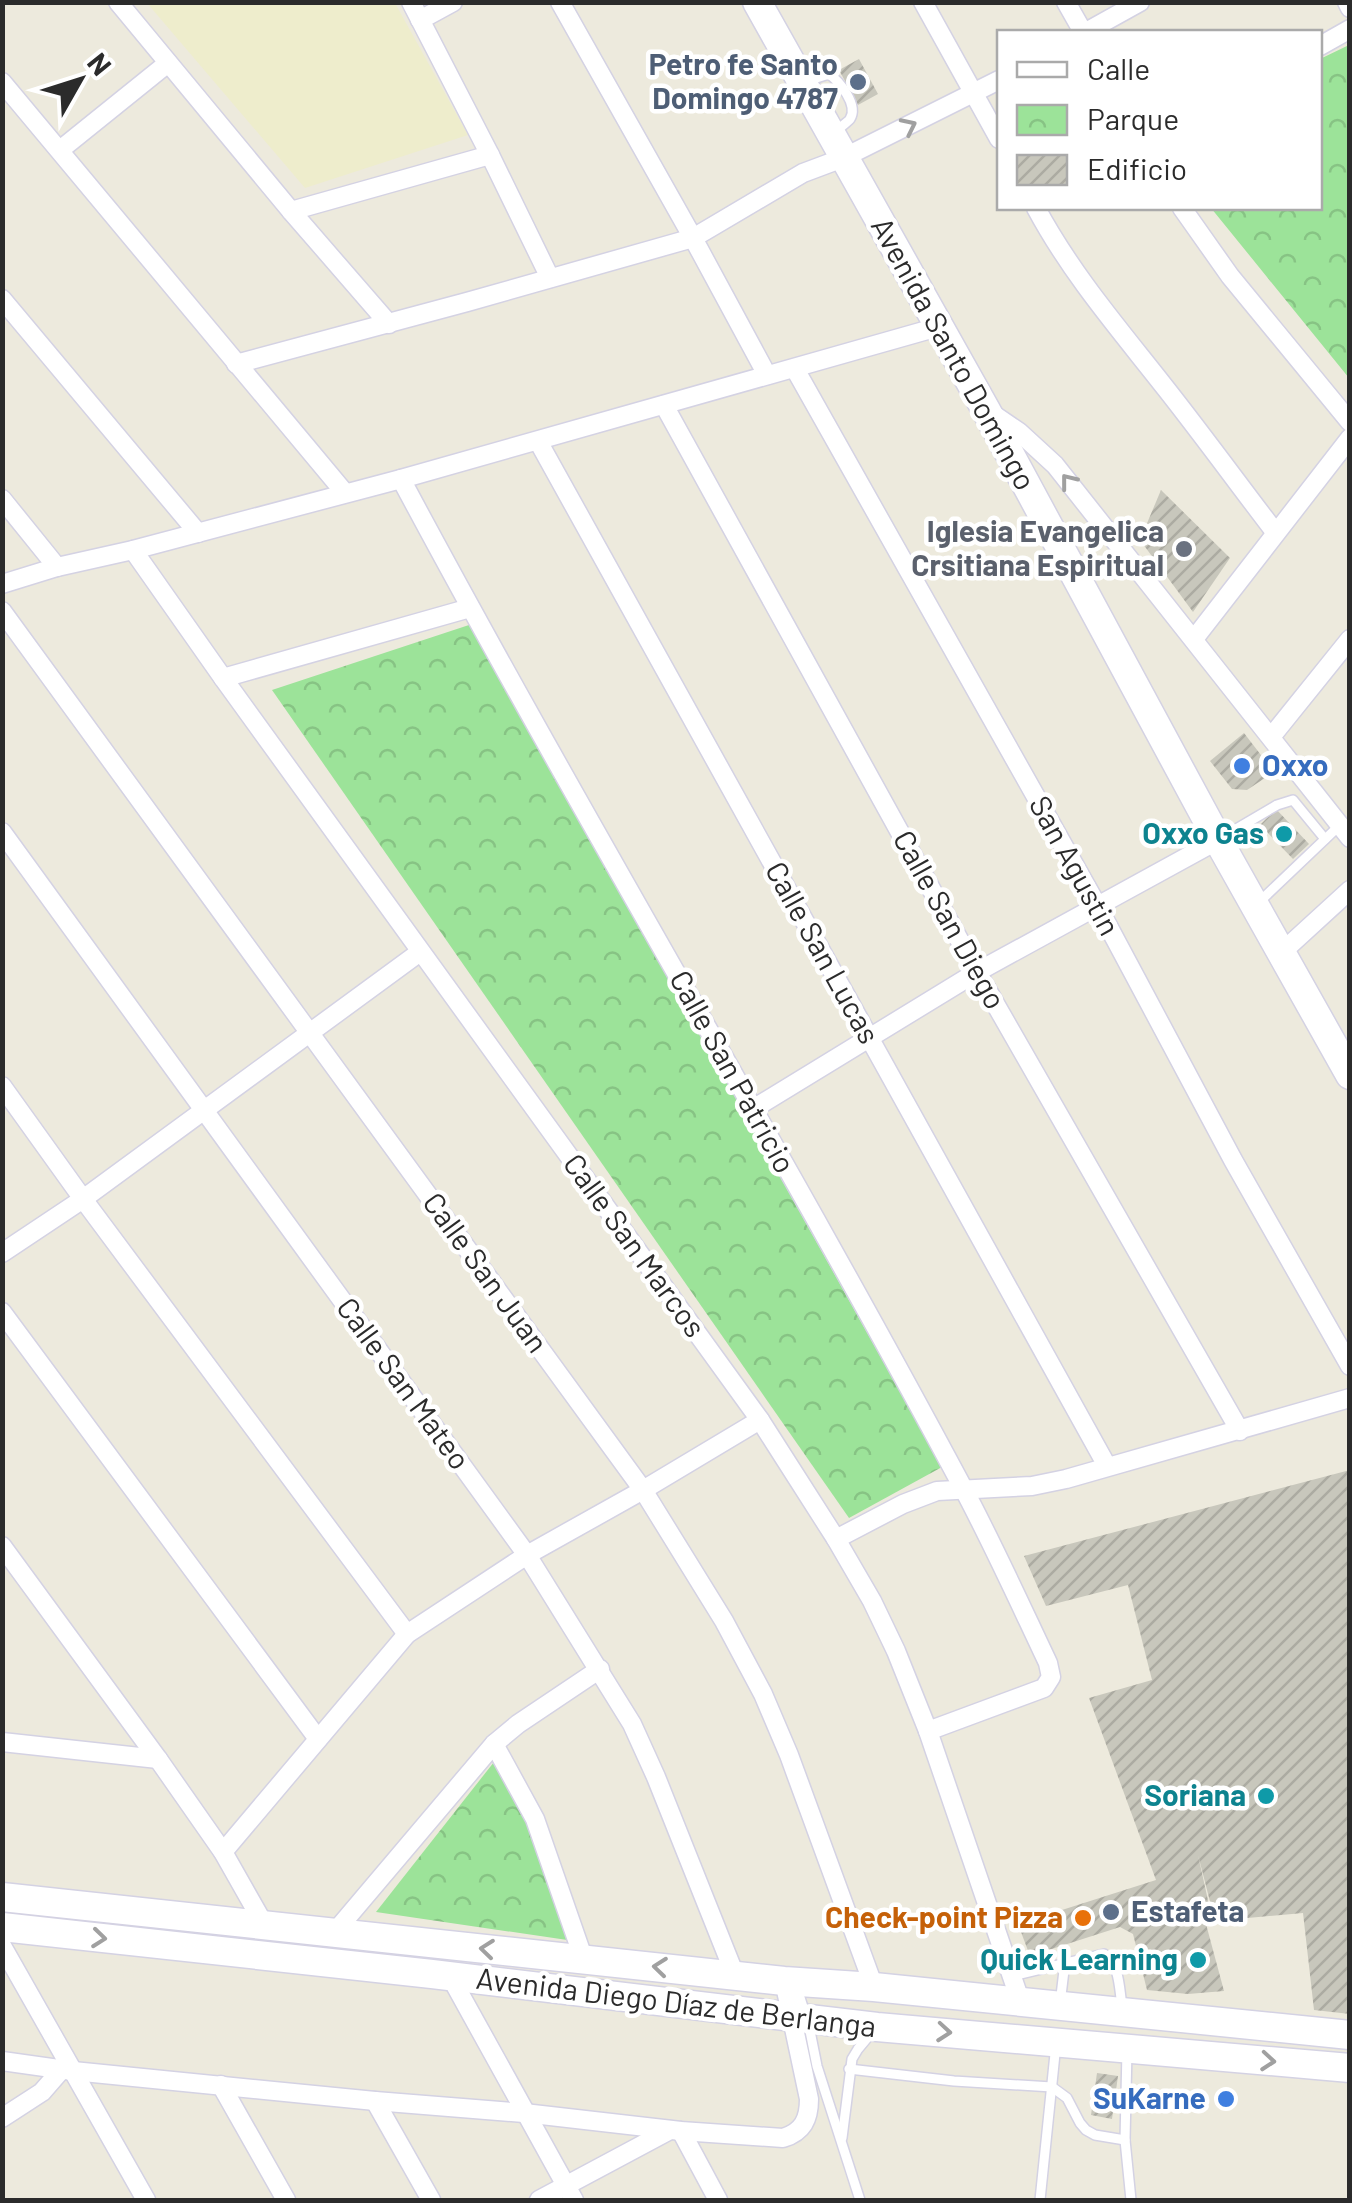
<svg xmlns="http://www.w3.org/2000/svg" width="1352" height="2203" viewBox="0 0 1352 2203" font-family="Barlow,sans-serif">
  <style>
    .education { fill: #eeedcc }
    .park { fill: url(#park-crowns) }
    .building { fill: url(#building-hatch) }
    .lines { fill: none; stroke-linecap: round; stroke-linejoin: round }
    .lane-casing { stroke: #d4d2e3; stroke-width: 12 }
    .street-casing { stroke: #d4d2e3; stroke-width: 21 }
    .secondary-casing { stroke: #d4d2e3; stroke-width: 31 }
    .lane { stroke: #fff; stroke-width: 9 }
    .street { stroke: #fff; stroke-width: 18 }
    .secondary { stroke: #fff; stroke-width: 28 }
    .oneway { stroke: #a0a0a0 }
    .service-dot { fill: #5c6f8a; stroke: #fff; stroke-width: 4 }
    .worship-dot { fill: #6b7280; stroke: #fff; stroke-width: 4 }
    .shop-dot { fill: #3f7fe0; stroke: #fff; stroke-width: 4 }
    .culture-dot { fill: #0f9aa8; stroke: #fff; stroke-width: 4 }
    .food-dot { fill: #e8710a; stroke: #fff; stroke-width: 4 }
    .labels { text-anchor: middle; stroke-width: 9; stroke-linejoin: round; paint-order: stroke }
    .service-label { font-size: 30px; font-weight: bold; fill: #4e5e75; stroke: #fff; text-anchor: end }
    .street-label { font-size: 30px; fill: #2b2b2b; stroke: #fff }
    .worship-label { font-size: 30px; font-weight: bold; fill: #5b616d; stroke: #fff; text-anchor: end }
    .shop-label { font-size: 30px; font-weight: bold; fill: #366cbe; stroke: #fff; text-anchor: start }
    .culture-label { font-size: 30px; font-weight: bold; fill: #0d838f; stroke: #fff; text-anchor: end }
    .food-label { font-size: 30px; font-weight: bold; fill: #c56008; stroke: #fff; text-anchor: end }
  </style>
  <defs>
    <pattern id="park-crowns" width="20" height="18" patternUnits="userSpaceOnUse" patternTransform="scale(2.5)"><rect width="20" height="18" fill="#9ce399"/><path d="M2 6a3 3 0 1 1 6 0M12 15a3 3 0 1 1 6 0" fill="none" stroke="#87c384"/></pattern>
    <pattern id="building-hatch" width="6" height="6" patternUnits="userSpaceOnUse" patternTransform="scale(2.5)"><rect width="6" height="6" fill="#c8c7bc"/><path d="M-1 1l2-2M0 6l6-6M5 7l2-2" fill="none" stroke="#acaba2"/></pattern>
  </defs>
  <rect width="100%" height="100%" fill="#edeadd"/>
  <polygon class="education" points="147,3 395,3 468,135 305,188"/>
  <g class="park">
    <polygon points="1349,45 1349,378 1211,208 1320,208 1320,59"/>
    <polygon points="472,624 942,1467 849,1518 272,690"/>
    <polygon points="494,1762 526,1807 574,1941 376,1912"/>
  </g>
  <g class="building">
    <polygon points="859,59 878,94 858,105 839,70"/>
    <polygon points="1161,490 1230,558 1193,612 1140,540"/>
    <polygon points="1244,733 1274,772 1247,790 1232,789 1210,761"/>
    <polygon points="1276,809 1309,844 1293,859 1260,825"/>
    <polygon points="1350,1470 1350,2014 1314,2010 1303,1913 1215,1921 1198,1855 1213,1923 1206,1924 1224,1991 1188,1994 1147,1990 1133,1934 1120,1927 1030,1956 1018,1924 1156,1880 1089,1698 1152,1680 1128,1585 1046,1606 1024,1556"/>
    <polygon points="1097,2073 1118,2076 1112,2119 1091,2115"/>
  </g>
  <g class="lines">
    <defs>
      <g id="lane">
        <path d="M804 82 829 74C839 81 859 105 850 119 849 121 838 129 836 131"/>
        <polyline points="1221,838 1277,805 1293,800 1325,839"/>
        <polyline points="1257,904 1340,825"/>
        <path d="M1012 1976 1104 1954C1120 1965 1119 1987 1122 2006"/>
        <polyline points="797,1988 809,2026 817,2066 860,2200"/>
        <polyline points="1060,2004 1065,1962"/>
        <polyline points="1127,2050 1125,2140 1131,2200"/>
        <polyline points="849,2069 954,2081 1052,2087 1067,2098 1080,2123 1086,2130 1095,2135 1125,2140"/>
        <polyline points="842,2138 852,2059 858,2049 873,2031"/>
        <polyline points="1040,2200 1056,2044"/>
      </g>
      <g id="street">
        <polyline points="118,2 291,211 389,324"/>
        <polyline points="411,2 490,155 550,278"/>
        <polyline points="560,2 693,238 767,375"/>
        <polyline points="923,2 999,139"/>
        <polyline points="1066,2 1083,32"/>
        <polyline points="1347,2 1350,8"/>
        <polyline points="420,20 453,2"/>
        <polyline points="1086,32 1140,2"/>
        <polyline points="1320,46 1350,29"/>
        <polyline points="2,82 345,493"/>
        <polyline points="60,150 168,63"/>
        <path d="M1036 208C1072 275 1120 330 1167 390 1204 437 1239 485 1275 532"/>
        <polyline points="1182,208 1230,276 1350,422"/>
        <polyline points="291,211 490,155"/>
        <polyline points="2,299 198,533"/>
        <polyline points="236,364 467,302 693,238 803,173 843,158 999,80"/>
        <polyline points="795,369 1098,907 1233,1160 1350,1366"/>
        <polyline points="664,405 977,972 1240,1431"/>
        <polyline points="994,415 1019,432 1055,465 1350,838"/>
        <polyline points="538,441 1107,1466"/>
        <path d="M401 479C582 818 781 1147 962 1486 993 1544 1020 1604 1048 1663L1051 1677 1044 1688 928 1731"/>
        <polyline points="2,499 57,567"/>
        <polyline points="133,550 223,678 760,1420 836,1539 872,1601 896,1651 928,1731 1021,2003"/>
        <polyline points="2,584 57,567 133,550 401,479 938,327"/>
        <polyline points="2,611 643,1490 724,1621 763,1694 789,1755 874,1987"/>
        <polyline points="1194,639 1350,438"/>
        <polyline points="223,678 470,608"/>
        <polyline points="1271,737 1350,639"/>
        <polyline points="2,832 527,1555 632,1724 656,1777 735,1975"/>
        <polyline points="1281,953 1350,890"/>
        <polyline points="2,1086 83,1199 407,1634"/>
        <polyline points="753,1109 977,972 1218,840"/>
        <polyline points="2,1253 83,1199 420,952"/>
        <polyline points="2,1312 318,1739"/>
        <polyline points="836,1539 903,1504 937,1491 1032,1486 1066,1479 1350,1398"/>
        <polyline points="2,1546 158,1759 223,1852 265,1926"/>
        <polyline points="2,1742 158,1759"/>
        <polyline points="494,1744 535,1819 584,1960"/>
        <polyline points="223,1852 407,1634 527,1555 643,1490 760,1420"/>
        <polyline points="334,1933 494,1744 518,1724 600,1669"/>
        <polyline points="2,1946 146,2200"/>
        <polyline points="450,1976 574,2200"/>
        <path d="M2 2061 73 2071 375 2101 524 2113 681 2131 783 2138C803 2132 809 2119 809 2099L784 1981"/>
        <polyline points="221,2085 286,2200"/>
        <polyline points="375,2101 431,2200"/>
        <polyline points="2,2118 42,2092 62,2069"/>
        <polyline points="681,2131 718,2200"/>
        <polyline points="539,2200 670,2130"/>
      </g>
      <g id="secondary">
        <polyline points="757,2 986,410 1218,840 1350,1075"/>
        <polyline points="2,1897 784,1981 874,1987 1350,2035"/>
        <polyline points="2,1927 432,1974 877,2027 1350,2068"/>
      </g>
    </defs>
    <use href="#lane" class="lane-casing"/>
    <use href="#street" class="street-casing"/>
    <use href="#secondary" class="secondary-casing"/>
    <use href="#lane" class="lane"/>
    <use href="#street" class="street"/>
    <use href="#secondary" class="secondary"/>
  </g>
  <defs><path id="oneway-chevron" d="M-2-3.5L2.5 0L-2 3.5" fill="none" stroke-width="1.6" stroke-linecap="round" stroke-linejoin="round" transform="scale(2.5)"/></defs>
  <g class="oneway">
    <use href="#oneway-chevron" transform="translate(909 126) rotate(-26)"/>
    <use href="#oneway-chevron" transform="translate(1068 481) rotate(-128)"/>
    <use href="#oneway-chevron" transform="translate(99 1938) rotate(6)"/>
    <use href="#oneway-chevron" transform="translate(487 1949) rotate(-174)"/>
    <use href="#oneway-chevron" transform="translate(660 1967) rotate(-174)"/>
    <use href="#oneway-chevron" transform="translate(944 2032) rotate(5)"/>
    <use href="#oneway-chevron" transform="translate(1268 2061) rotate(5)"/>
  </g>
  <g class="service-dot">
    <circle cx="858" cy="82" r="10"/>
    <circle cx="1111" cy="1912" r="10"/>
  </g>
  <circle class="worship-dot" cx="1184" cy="549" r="10"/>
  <g class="shop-dot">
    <circle cx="1242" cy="766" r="10"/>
    <circle cx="1226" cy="2099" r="10"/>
  </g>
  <g class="culture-dot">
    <circle cx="1284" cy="834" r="10"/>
    <circle cx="1266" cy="1796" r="10"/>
    <circle cx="1198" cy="1960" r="10"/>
  </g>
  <circle class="food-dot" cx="1083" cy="1918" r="10"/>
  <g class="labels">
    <g class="service-label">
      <text x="838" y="75">Petro fe Santo<tspan x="838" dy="34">Domingo 4787</tspan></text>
      <text x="1131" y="1922" text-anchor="start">Estafeta</text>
    </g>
    <g class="street-label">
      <text transform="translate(953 354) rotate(61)" y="10">Avenida Santo Domingo</text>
      <text transform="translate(1074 866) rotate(61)" y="10">San Agustin</text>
      <text transform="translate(949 920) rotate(61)" y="10">Calle San Diego</text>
      <text transform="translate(822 953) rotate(61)" y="10">Calle San Lucas</text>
      <text transform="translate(732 1072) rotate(61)" y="10">Calle San Patricio</text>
      <text transform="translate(634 1246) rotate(54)" y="10">Calle San Marcos</text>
      <text transform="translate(485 1273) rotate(54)" y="10">Calle San Juan</text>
      <text transform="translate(403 1384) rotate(54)" y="10">Calle San Mateo</text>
      <text transform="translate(676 2003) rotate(7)" y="10">Avenida Diego Díaz de Berlanga</text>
    </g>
    <g class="worship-label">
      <text x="1164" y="542">Iglesia Evangelica<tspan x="1164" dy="34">Crsitiana Espiritual</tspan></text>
    </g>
    <g class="shop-label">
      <text x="1262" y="776">Oxxo</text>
      <text x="1206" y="2109" text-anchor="end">SuKarne</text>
    </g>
    <g class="culture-label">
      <text x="1264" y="844">Oxxo Gas</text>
      <text x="1246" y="1806">Soriana</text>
      <text x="1178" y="1970">Quick Learning</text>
    </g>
    <g class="food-label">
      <text x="1063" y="1928">Check-point Pizza</text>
    </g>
  </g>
  <rect width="1352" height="2203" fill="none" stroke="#2b2b2b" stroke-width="10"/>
  <rect x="997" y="30" width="325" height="180" fill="#ffffff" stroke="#aaaaaa" stroke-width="2.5"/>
  <rect x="1017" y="62" width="50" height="15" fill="#ffffff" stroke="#aaaaaa" stroke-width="2.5"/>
  <text x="1087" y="80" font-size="30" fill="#2b2b2b">Calle</text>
  <rect x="1017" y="105" width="50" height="30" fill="url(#park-crowns)" stroke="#aaaaaa" stroke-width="2.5"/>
  <text x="1087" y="130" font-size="30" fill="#2b2b2b">Parque</text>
  <rect x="1017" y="155" width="50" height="30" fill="url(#building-hatch)" stroke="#aaaaaa" stroke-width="2.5"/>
  <text x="1087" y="180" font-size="30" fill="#2b2b2b">Edificio</text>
  <g transform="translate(80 80) rotate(51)" stroke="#ffffff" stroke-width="8" paint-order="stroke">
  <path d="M0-8L18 38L0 25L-18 38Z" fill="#2b2b2b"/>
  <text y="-15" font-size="28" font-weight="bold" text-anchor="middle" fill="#2b2b2b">N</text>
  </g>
</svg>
